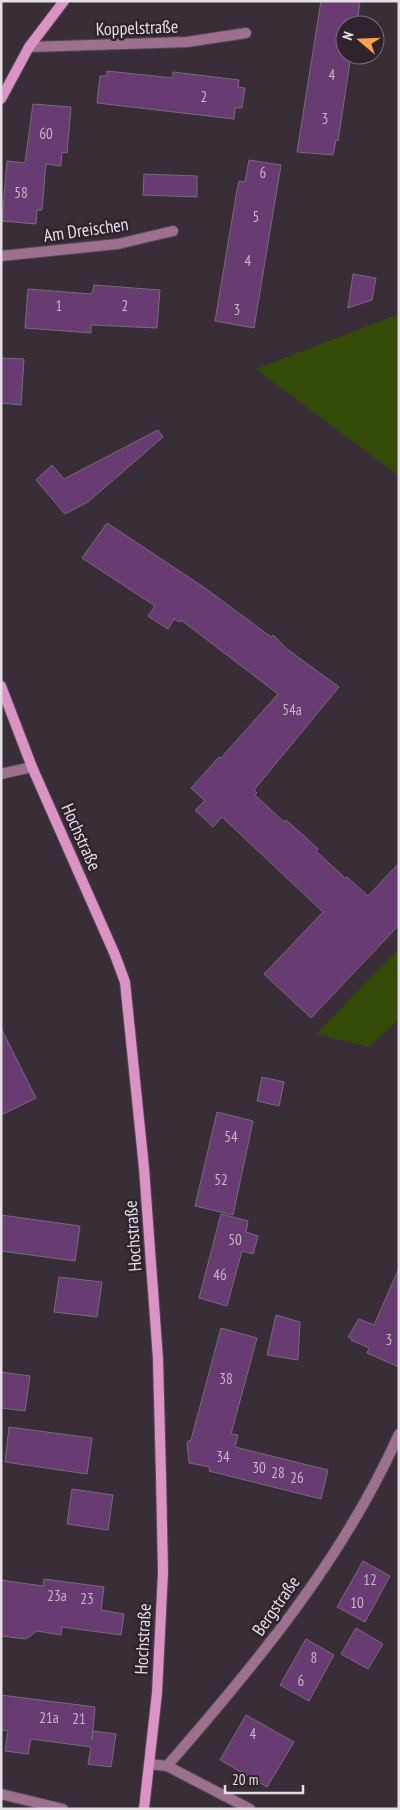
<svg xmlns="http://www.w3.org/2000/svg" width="400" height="1810" viewBox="0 0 400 1810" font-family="'PT Sans Narrow',sans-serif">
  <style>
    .green { fill: #344a07 }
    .building { fill: #683c72; stroke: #766c79 }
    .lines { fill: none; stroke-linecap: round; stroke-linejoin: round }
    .street-casing { stroke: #554954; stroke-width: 12 }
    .secondary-casing { stroke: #554954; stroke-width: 12 }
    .street { stroke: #9e7090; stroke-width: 10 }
    .secondary { stroke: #db93c5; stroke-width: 10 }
    .labels { text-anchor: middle; stroke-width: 5; stroke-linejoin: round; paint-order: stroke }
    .number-label { font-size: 15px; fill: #c6b6c8 }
    .street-label { font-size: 18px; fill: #e5dee5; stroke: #2f242e }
  </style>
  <rect width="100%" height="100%" fill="#392d38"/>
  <g class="green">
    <polygon points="399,314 399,476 256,369"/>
    <polygon points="399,949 399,1019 369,1047 316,1034"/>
  </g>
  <g class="building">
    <polygon points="321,1 360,1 357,25 345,25 345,55 351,55 338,141 336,140 333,155 297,152"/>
    <polygon points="107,71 173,78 173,72 239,80 238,87 245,88 242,108 235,108 234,119 97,103 100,76 107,76"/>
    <polygon points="33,104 71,107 67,153 62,152 61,166 46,164 42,210 37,210 36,224 2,221 7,161 25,163"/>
    <polygon points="249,160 281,165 254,328 215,321 237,190 239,181 245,182"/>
    <polygon points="144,174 197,176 197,197 143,195"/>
    <polygon points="353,274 376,278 372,300 348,308"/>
    <polygon points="94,285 160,290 157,328 91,325 91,333 25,328 28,289 92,294"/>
    <polygon points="1,358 24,359 21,405 1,403"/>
    <polygon points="158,430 163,437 88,502 65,514 36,480 52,465 64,479"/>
    <polygon points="107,523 205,588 271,637 273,635 287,649 339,687 254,790 257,793 255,795 284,822 286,820 303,835 318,849 316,851 345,878 347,877 368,896 399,863 399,925 311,1018 264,974 323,912 222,817 213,827 195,810 205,801 191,788 219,757 221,758 278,694 181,620 180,622 174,619 168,629 148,616 155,606 82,558"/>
    <polygon points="1,1028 36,1098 1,1115"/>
    <polygon points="262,1077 284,1082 279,1106 257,1101"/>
    <polygon points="217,1112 253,1121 233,1215 195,1206"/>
    <polygon points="221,1214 248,1221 246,1232 258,1236 253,1254 242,1251 227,1306 199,1298"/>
    <polygon points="1,1215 80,1226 75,1261 1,1251"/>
    <polygon points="399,1268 399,1367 367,1353 369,1348 351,1340 352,1338 348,1337 359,1319 374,1325"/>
    <polygon points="59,1277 102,1282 97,1317 54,1312"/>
    <polygon points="276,1315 300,1322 298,1360 267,1355"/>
    <polygon points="221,1328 257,1338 231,1434 238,1435 235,1447 328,1470 321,1499 209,1471 210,1467 189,1463 187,1442 191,1440"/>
    <polygon points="1,1372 30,1376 25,1411 1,1408"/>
    <polygon points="9,1427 92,1438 87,1474 5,1462"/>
    <polygon points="72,1489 113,1495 108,1530 67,1524"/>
    <polygon points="363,1561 390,1576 365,1622 337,1607"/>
    <polygon points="44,1579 104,1587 101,1610 124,1614 121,1635 62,1627 61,1635 37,1631 26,1639 1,1636 1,1580 43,1586"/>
    <polygon points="356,1628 383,1644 368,1669 341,1654"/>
    <polygon points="306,1639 334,1655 309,1701 280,1685"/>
    <polygon points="1,1695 95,1707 92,1740 93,1731 116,1734 111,1767 88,1764 91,1747 31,1739 28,1754 5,1751 8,1731 1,1730"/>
    <polygon points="246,1715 294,1742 267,1787 220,1760"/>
  </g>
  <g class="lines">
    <defs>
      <g id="street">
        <polyline points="29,47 187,42 246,33"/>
        <polyline points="1,256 118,244 173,231"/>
        <polyline points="1,774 32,767"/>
        <polyline points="149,1764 167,1766 250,1809"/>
        <path d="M167 1766C256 1664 344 1558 399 1434"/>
        <polyline points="1,1794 63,1809"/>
      </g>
      <g id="secondary">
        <polyline points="1,99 29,47 64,1"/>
        <polyline points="1,686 32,767 115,955 125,982 144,1168 158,1359 161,1476 163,1572 157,1693 144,1809"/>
      </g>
    </defs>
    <use href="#street" class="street-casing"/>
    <use href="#secondary" class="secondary-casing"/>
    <use href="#street" class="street"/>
    <use href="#secondary" class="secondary"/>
  </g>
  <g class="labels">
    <g class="number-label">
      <text x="332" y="80">4</text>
      <text x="204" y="102">2</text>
      <text x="325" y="124">3</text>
      <text x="46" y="139">60</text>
      <text x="263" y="178">6</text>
      <text x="21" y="198">58</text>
      <text x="256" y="222">5</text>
      <text x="248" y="266">4</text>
      <text x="59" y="311">1</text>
      <text x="125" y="311">2</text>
      <text x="237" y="315">3</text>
      <text x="292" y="715">54a</text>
      <text x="231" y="1142">54</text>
      <text x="221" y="1185">52</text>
      <text x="235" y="1245">50</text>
      <text x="220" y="1280">46</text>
      <text x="389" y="1345">3</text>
      <text x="226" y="1384">38</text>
      <text x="223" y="1462">34</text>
      <text x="259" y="1473">30</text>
      <text x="278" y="1478">28</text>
      <text x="297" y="1483">26</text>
      <text x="370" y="1585">12</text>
      <text x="57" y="1601">23a</text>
      <text x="87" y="1604">23</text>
      <text x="357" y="1608">10</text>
      <text x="314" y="1663">8</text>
      <text x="301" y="1686">6</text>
      <text x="49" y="1723">21a</text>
      <text x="79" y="1724">21</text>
      <text x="253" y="1739">4</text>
    </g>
    <g class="street-label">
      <text transform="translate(137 28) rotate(-2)" y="6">Koppelstraße</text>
      <text transform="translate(86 230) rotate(-8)" y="6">Am Dreischen</text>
      <text transform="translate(81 837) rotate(66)" y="6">Hochstraße</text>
      <text transform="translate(133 1236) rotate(-94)" y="6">Hochstraße</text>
      <text transform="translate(276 1606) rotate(-55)" y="6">Bergstraße</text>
      <text transform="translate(143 1639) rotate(-87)" y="6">Hochstraße</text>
    </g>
  </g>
  <rect width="400" height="1810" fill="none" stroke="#e5dee5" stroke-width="5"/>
  <g transform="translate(360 40) rotate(289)"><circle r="24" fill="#2f242e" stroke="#786e77"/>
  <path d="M0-4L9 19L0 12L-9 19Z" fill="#f9a04d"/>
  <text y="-8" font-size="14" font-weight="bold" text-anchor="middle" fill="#e5dee5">N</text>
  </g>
  <path d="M225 1785v8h78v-8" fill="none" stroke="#e5dee5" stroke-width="2.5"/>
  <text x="232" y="1785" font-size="15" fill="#e5dee5" stroke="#2f242e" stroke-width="4" paint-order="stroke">20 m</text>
</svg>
